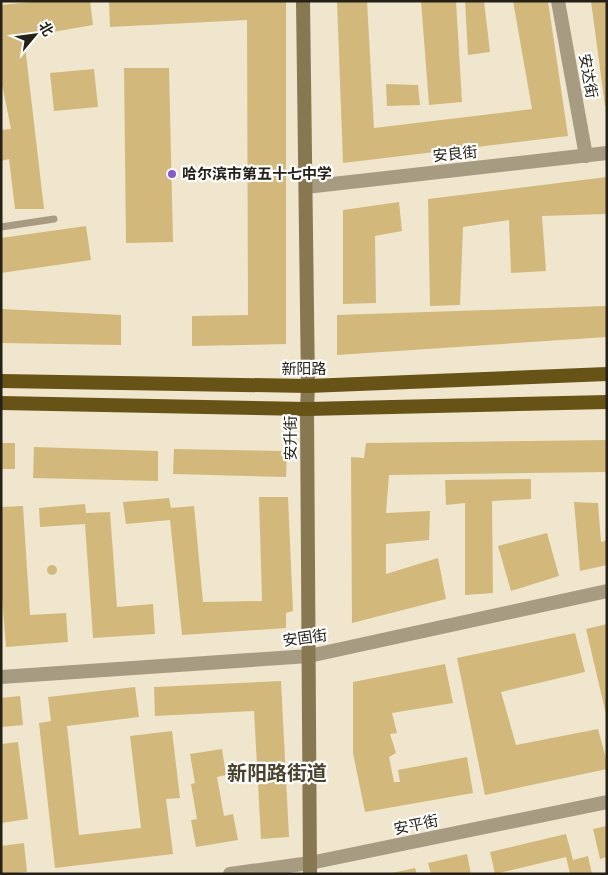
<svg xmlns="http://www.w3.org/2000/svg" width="608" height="875" viewBox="0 0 608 875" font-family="'Playfair Display','Noto Sans SC',serif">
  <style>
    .building { fill: #d2b97b }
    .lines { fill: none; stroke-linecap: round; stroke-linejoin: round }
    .service { stroke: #a79c82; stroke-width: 7 }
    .tertiary { stroke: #a79c82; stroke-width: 14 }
    .secondary { stroke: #887851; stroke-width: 14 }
    .trunk { stroke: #685316; stroke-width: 14 }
    .poi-dot { fill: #8758d2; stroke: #fff; stroke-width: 2 }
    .labels { text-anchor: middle; stroke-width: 4.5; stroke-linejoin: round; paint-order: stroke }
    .street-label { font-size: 15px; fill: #252118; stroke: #fff }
    .poi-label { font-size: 15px; font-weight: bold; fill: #252118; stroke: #fff; text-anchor: start }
    .district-label { font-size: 20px; font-weight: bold; fill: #4a422d; stroke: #fff }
  </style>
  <rect width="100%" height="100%" fill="#f0e6cd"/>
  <g class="building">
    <polygon points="41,1 90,1 93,25 24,37 44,209 15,209 9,159 1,161 1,130 11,129 1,79 1,5"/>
    <polygon points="109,1 286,1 286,344 192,346 192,316 248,315 247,20 110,27"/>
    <polygon points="337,1 367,1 374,128 532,109 513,1 548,1 568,136 343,163"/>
    <polygon points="421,1 456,1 462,102 429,105"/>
    <polygon points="465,1 484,1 490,52 468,55"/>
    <polygon points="591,1 607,1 607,106 605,106"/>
    <polygon points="124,68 169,68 173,242 126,243"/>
    <polygon points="94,69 98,107 54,111 50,73"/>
    <polygon points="386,84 418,85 420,105 387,106"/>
    <polygon points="607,177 607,214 542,216 546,271 511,273 509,220 463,227 460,305 430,306 428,199"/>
    <polygon points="399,202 402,231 375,236 376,303 343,304 343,210"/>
    <polygon points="86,226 91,260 1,273 1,238"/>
    <polygon points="607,306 607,337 337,355 337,315"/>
    <polygon points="1,309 121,315 121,345 1,343"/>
    <polygon points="607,440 607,472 389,475 386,513 430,511 429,540 386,544 386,574 438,558 446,599 352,623 351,457 364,458 366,443"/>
    <rect x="1" y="443" width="14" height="26"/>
    <polygon points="34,447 158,451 158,481 33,478"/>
    <polygon points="174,449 287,451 286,477 173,474"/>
    <polygon points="531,479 531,499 492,501 493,593 465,595 465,503 446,505 445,480"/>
    <polygon points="259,497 288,497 293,611 286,613 286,628 182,635 170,520 126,524 123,502 169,498 171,508 194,506 203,602 262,601"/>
    <polygon points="574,502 598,503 601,542 607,540 607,565 580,571"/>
    <polygon points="85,504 86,513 110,512 117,607 153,604 155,634 93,638 85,524 40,527 39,508"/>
    <polygon points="23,506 30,615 66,613 68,642 6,647 1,586 1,507"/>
    <polygon points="547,533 559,576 511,591 498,546"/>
    <circle cx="52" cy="570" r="5"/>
    <polygon points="607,624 607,714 606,714 586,629"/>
    <polygon points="575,633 585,672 501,692 516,745 598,729 607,762 607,769 485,795 457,658"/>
    <polygon points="445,664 453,703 392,713 397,733 390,734 396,753 389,757 394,782 400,782 398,770 467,757 473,793 365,812 353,753 353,682"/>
    <polygon points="281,681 289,837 261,839 254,711 155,716 154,687"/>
    <polygon points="135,687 139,717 67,726 79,835 141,828 130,736 172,731 180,798 166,799 173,854 55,868 39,723 51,721 48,697"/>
    <polygon points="20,696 23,725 1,727 1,698"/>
    <polygon points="18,742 28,819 1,823 1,744"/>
    <polygon points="222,749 226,775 217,777 224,816 233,814 238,840 196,847 191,820 197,819 191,784 195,783 190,754"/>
    <polygon points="607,826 607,857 600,859 593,829"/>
    <polygon points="566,834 573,860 588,856 592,874 570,874 566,857 495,874 490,852"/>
    <polygon points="24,843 27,872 1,874 1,846"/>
    <polygon points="467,854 471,874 431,874 428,863"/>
    <polygon points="415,868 417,874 392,874 392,873"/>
  </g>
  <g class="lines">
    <polyline class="service" points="1,227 54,219"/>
    <g class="tertiary">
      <polyline points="558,1 586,156"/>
      <polyline points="306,187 607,153"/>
      <polyline points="1,677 309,656 607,591"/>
      <polyline points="230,874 310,863 607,802"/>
    </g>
    <polyline class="secondary" points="303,1 308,386 307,409 310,874"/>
    <g class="trunk">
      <polyline points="1,381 308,386 607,374"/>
      <polyline points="1,403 307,409 607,402"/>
    </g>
  </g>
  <circle class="poi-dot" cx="172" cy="174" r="5"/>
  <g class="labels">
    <g class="street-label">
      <text transform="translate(588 76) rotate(80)" y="5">安达街</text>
      <text transform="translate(455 154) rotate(-6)" y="5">安良街</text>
      <text x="304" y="374">新阳路</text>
      <text transform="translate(291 438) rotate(-90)" y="5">安升街</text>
      <text transform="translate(305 638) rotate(-8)" y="5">安固街</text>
      <text transform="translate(416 825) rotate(-12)" y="5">安平街</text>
    </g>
    <g class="poi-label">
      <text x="182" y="179">哈尔滨市第五十七中学</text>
    </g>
    <g class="district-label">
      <text x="277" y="780">新阳路街道</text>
    </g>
  </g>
  <rect width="608" height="875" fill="none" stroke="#252118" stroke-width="5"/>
  <g transform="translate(35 35) rotate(61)" stroke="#ffffff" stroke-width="4" paint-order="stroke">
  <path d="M0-4L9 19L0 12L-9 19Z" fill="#252118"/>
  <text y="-8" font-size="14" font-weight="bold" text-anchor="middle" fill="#252118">北</text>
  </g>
</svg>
